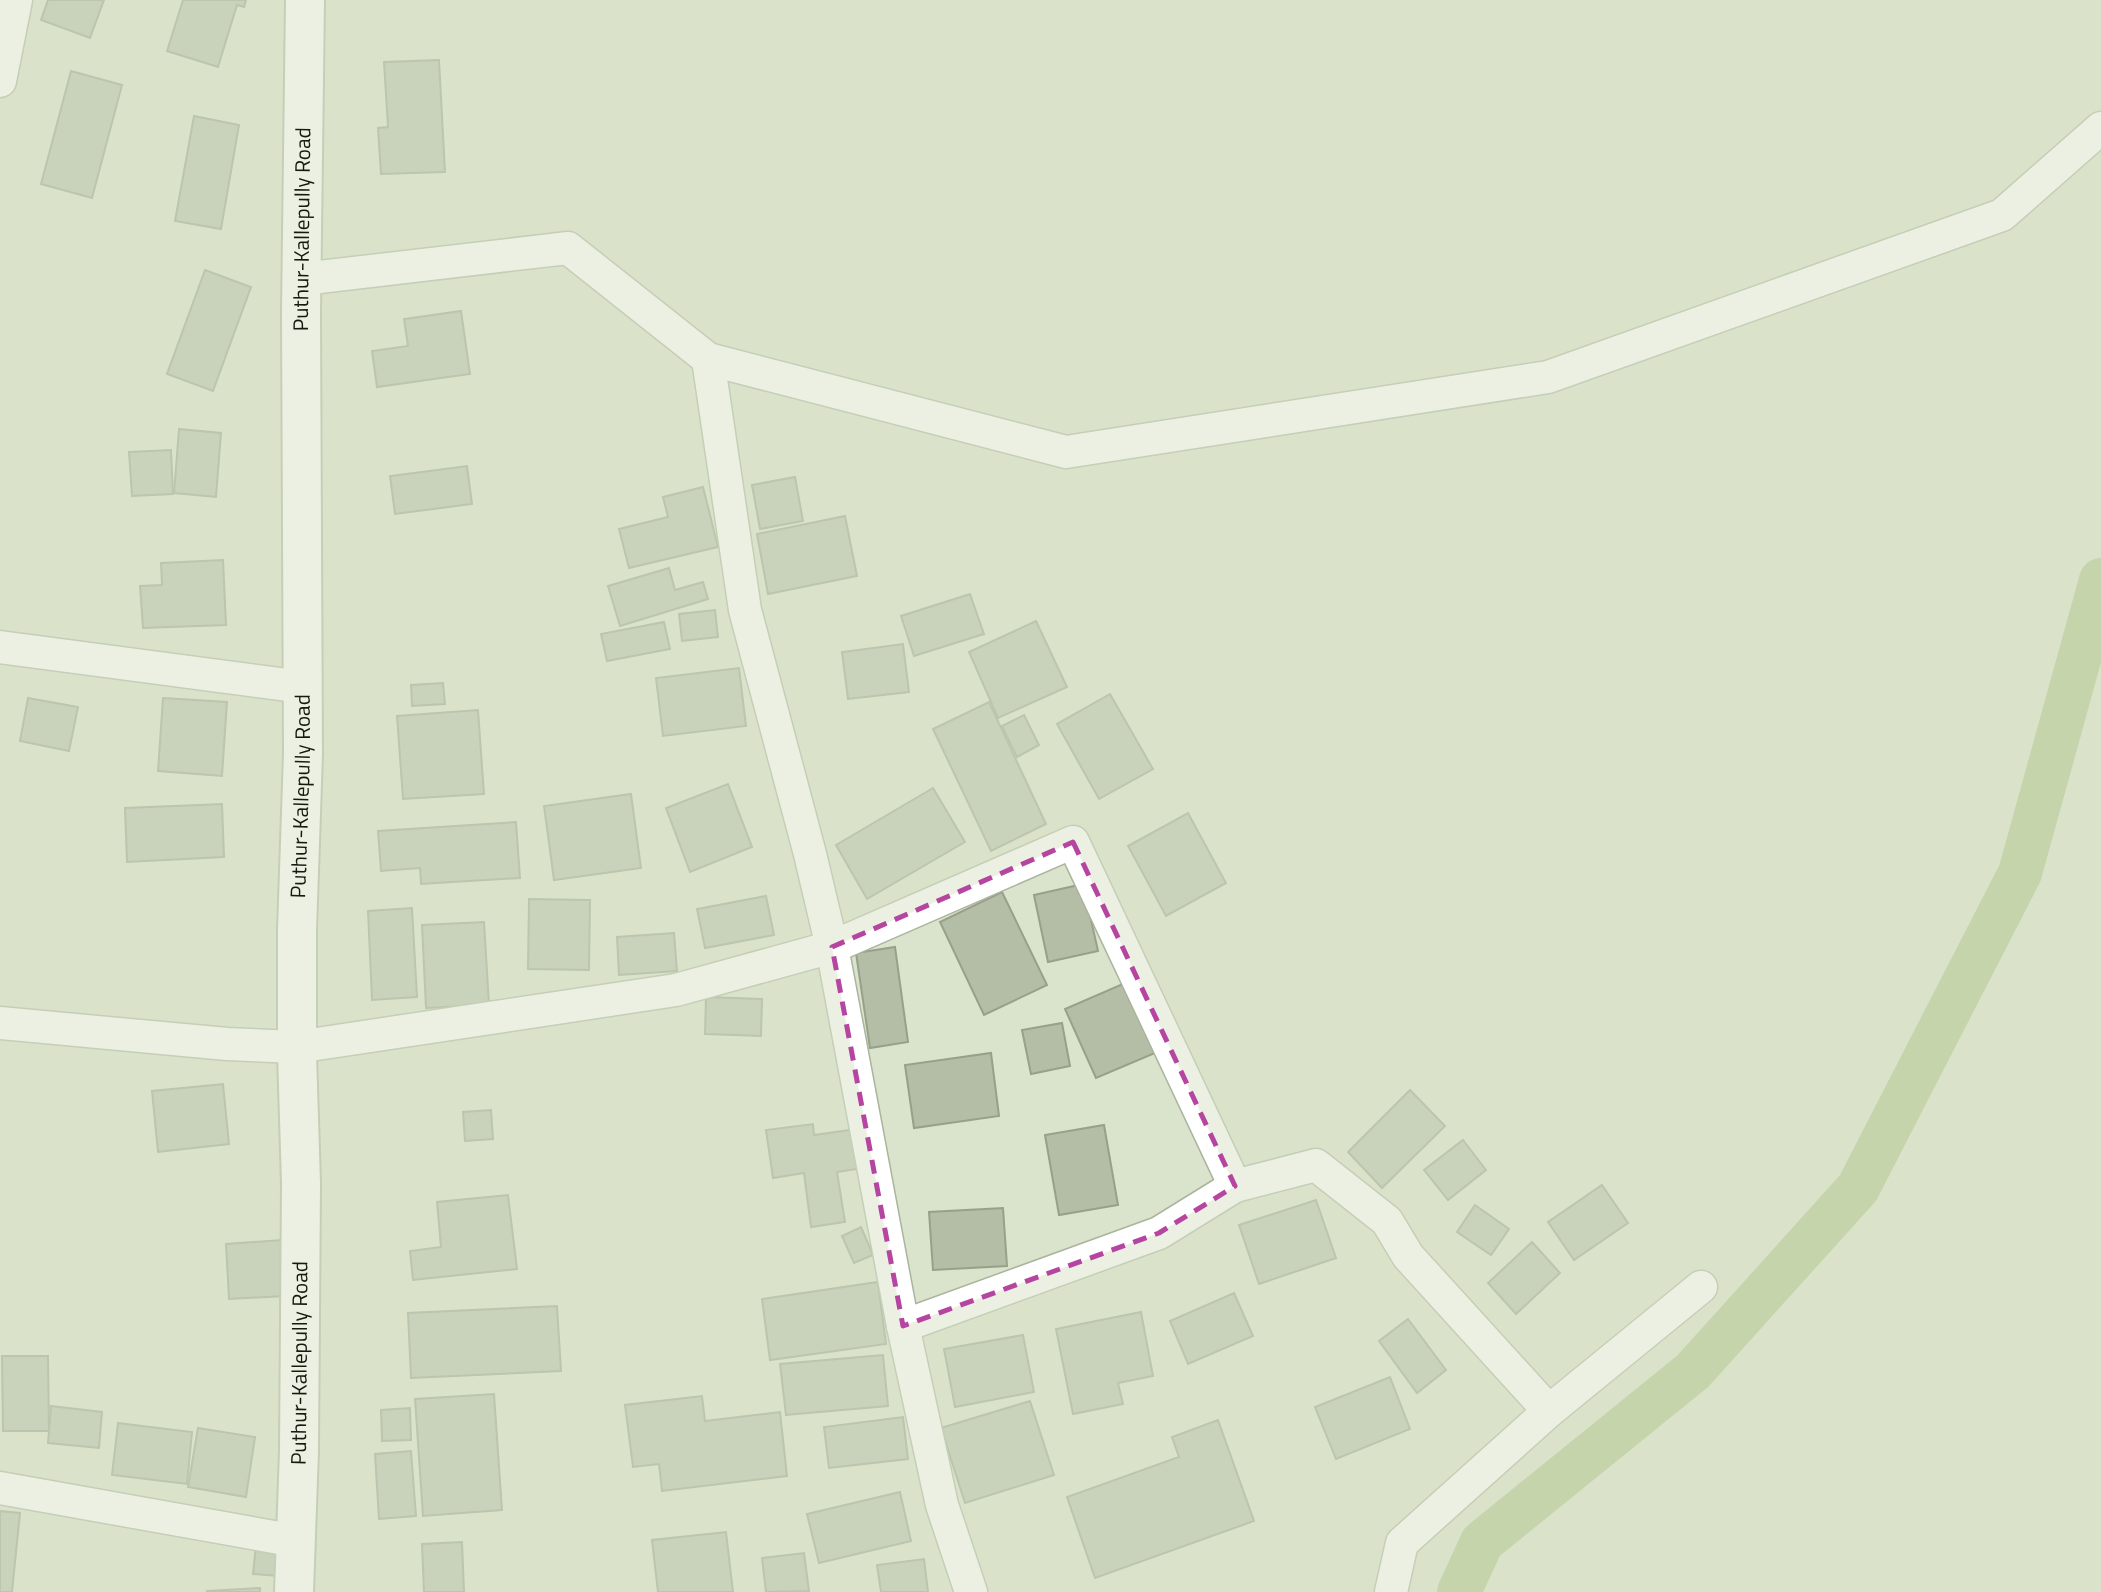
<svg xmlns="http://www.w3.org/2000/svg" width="2101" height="1592" viewBox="0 0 2101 1592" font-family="'Titillium Web',sans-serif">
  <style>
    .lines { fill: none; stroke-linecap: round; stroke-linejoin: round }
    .canal { stroke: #aac086; stroke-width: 44 }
    .building { fill: #b4bda6; stroke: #97a089; stroke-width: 2 }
    .minor-casing { stroke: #abb49d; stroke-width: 35 }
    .secondary-casing { stroke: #abb49d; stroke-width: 42 }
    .minor { stroke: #fff; stroke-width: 32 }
    .secondary { stroke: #fff; stroke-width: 38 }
    .marked { fill: none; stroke: #b545a1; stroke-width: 5; stroke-dasharray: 14 9; stroke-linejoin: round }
    .labels { text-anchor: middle; stroke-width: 6; stroke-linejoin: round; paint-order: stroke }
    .street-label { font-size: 21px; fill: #161910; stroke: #e7f1d8 }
  </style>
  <rect width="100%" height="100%" fill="#dae3cb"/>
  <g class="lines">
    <polyline class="canal" points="1459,1592 1482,1542 1693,1371 1858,1188 2020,873 2101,580"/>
  </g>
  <g class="building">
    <polygon points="48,0 104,0 90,38 41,20"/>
    <polygon points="183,0 246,0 244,7 237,5 218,67 167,51"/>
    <polygon points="439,60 445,172 381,174 378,128 388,127 384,62"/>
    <polygon points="71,71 122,85 92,198 41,184"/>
    <polygon points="194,116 239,125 221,229 175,221"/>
    <polygon points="205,270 251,287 213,391 167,374"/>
    <polygon points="461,311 470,374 377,387 372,351 408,346 404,319"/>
    <polygon points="179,429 221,433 216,497 174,493"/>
    <polygon points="171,450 173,494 132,496 129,452"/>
    <polygon points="467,466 472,504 395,514 390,476"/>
    <polygon points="795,477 803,521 760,529 752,485"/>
    <polygon points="703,487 718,547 629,568 619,529 668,517 663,497"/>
    <polygon points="845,516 857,576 768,594 757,534"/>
    <polygon points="223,560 226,625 143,628 140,586 162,585 161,563"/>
    <polygon points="669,568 675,590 703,582 708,599 620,626 608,586"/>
    <polygon points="970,594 984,634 914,656 901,616"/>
    <polygon points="715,610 718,637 682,641 679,614"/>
    <polygon points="1036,621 1067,687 998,718 969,652"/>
    <polygon points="664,622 670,649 607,661 601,634"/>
    <polygon points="903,644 909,692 848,699 842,652"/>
    <polygon points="739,668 746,726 663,736 656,678"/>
    <polygon points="443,683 445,704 412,706 411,685"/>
    <polygon points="1110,694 1153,769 1099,799 1057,724"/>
    <polygon points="28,698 78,707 69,751 20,741"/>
    <polygon points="163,698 227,702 222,776 158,771"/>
    <polygon points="989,702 1046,824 991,851 933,729"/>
    <polygon points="478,710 484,794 403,799 397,716"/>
    <polygon points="1024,715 1039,745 1017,757 1002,726"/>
    <polygon points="728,784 752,847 690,872 666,808"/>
    <polygon points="933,788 965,842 867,899 836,845"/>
    <polygon points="631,794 641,868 554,880 544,806"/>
    <polygon points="222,804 224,857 127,862 125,808"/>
    <polygon points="1188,813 1226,883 1166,916 1128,846"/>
    <polygon points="516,822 520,878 421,884 420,868 381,871 378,831"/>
    <polygon points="1083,884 1098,951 1048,962 1034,895"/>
    <polygon points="1002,892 1047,985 984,1015 940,922"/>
    <polygon points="766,896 774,935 705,948 697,909"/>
    <polygon points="529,899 590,900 589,970 528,969"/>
    <polygon points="412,908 417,997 372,1000 368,911"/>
    <polygon points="484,922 489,1005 426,1008 422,925"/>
    <polygon points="674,933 677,971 619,975 617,937"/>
    <polygon points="895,947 908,1042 870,1048 856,953"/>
    <polygon points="1125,983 1155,1053 1096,1078 1065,1009"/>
    <polygon points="706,997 762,999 761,1036 705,1034"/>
    <polygon points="1062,1023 1070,1066 1031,1074 1022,1030"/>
    <polygon points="991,1053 999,1116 914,1128 905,1065"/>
    <polygon points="223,1084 229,1144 158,1152 152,1091"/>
    <polygon points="1410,1090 1445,1126 1382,1188 1348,1152"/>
    <polygon points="491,1110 493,1139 465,1141 463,1112"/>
    <polygon points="813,1124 814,1135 857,1129 863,1168 837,1172 845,1222 811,1227 804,1173 773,1178 766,1130"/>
    <polygon points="1104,1125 1118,1205 1059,1215 1045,1135"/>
    <polygon points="1463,1140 1486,1170 1448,1200 1424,1170"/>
    <polygon points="1602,1185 1628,1223 1574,1260 1548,1222"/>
    <polygon points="508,1195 517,1269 413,1280 410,1251 441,1247 437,1202"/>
    <polygon points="1316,1200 1336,1258 1259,1284 1239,1225"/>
    <polygon points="1475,1205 1509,1229 1491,1255 1457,1232"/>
    <polygon points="1003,1208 1007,1266 933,1270 929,1212"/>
    <polygon points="861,1227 873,1255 854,1263 842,1236"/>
    <polygon points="282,1240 285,1296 229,1299 226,1244"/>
    <polygon points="1532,1242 1560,1273 1516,1314 1488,1283"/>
    <polygon points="878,1282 886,1344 770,1360 762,1299"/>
    <polygon points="1234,1293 1253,1336 1188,1364 1170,1321"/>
    <polygon points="557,1306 561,1371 411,1378 408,1313"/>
    <polygon points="1141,1312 1153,1376 1118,1383 1123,1404 1073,1414 1056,1329"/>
    <polygon points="1408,1319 1446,1370 1417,1393 1379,1341"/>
    <polygon points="1023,1335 1034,1392 955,1407 944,1349"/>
    <polygon points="883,1355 888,1406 786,1415 780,1364"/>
    <polygon points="2,1356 48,1356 49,1431 3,1431"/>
    <polygon points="1390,1377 1410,1429 1336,1459 1315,1407"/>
    <polygon points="494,1394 502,1510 423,1516 415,1399"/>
    <polygon points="702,1396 705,1421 780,1412 787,1476 662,1491 659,1464 633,1467 625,1405"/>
    <polygon points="1030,1401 1054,1475 965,1503 941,1428"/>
    <polygon points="51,1406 102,1412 99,1448 48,1443"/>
    <polygon points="410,1408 411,1440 382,1441 381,1410"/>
    <polygon points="903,1417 908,1459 829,1468 824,1427"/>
    <polygon points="1218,1420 1254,1521 1095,1578 1067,1497 1179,1457 1172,1437"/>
    <polygon points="118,1423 192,1432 187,1484 112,1475"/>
    <polygon points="198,1428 255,1437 246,1497 188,1487"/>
    <polygon points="411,1451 416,1516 379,1519 375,1454"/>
    <polygon points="900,1492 911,1541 819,1563 807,1514"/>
    <polygon points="0,1511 20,1513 12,1592 0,1592"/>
    <polygon points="726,1532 733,1592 658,1592 652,1540"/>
    <polygon points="462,1542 464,1592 424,1592 422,1544"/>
    <polygon points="256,1545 281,1548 278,1576 253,1574"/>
    <polygon points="804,1553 809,1591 766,1592 762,1558"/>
    <polygon points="924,1559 928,1592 881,1592 877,1565"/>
    <polygon points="260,1588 260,1592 207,1592 207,1591"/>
  </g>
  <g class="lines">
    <defs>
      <g id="minor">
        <polyline points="0,81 16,0"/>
        <polyline points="302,279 568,248 708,359 1066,452 1548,377 2002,215 2101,128"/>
        <polyline points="708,359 745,610 810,854 832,947 903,1326 942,1505 971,1592"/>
        <polyline points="0,647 303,687"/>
        <polyline points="0,1023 227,1044 297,1047 676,990 832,947 1073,842 1235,1186"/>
        <polyline points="903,1326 1159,1233 1235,1186 1316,1165 1387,1221 1408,1256 1549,1411"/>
        <polyline points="0,1488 296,1541"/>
        <polyline points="1391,1592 1402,1543 1549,1411 1701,1287"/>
      </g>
      <g id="secondary">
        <path id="s1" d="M294 1592 299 1451 301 1184 297 1053V930L303 754 301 313 305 0"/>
      </g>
    </defs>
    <use href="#minor" class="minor-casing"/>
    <use href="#secondary" class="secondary-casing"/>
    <use href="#minor" class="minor"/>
    <use href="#secondary" class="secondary"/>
  </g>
  <path d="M0 0H2101V1592H0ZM1073 842 1235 1186 1159 1233 903 1326 832 947Z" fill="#dae3cb" fill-opacity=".55" fill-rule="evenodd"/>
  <path class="marked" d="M1073 842 1235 1186 1159 1233 903 1326 832 947Z"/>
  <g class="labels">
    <g class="street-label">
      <text dy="7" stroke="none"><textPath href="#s1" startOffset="1363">Puthur-Kallepully Road</textPath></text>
      <text dy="7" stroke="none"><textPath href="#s1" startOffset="796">Puthur-Kallepully Road</textPath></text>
      <text dy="7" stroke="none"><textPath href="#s1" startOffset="229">Puthur-Kallepully Road</textPath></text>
    </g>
  </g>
</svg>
